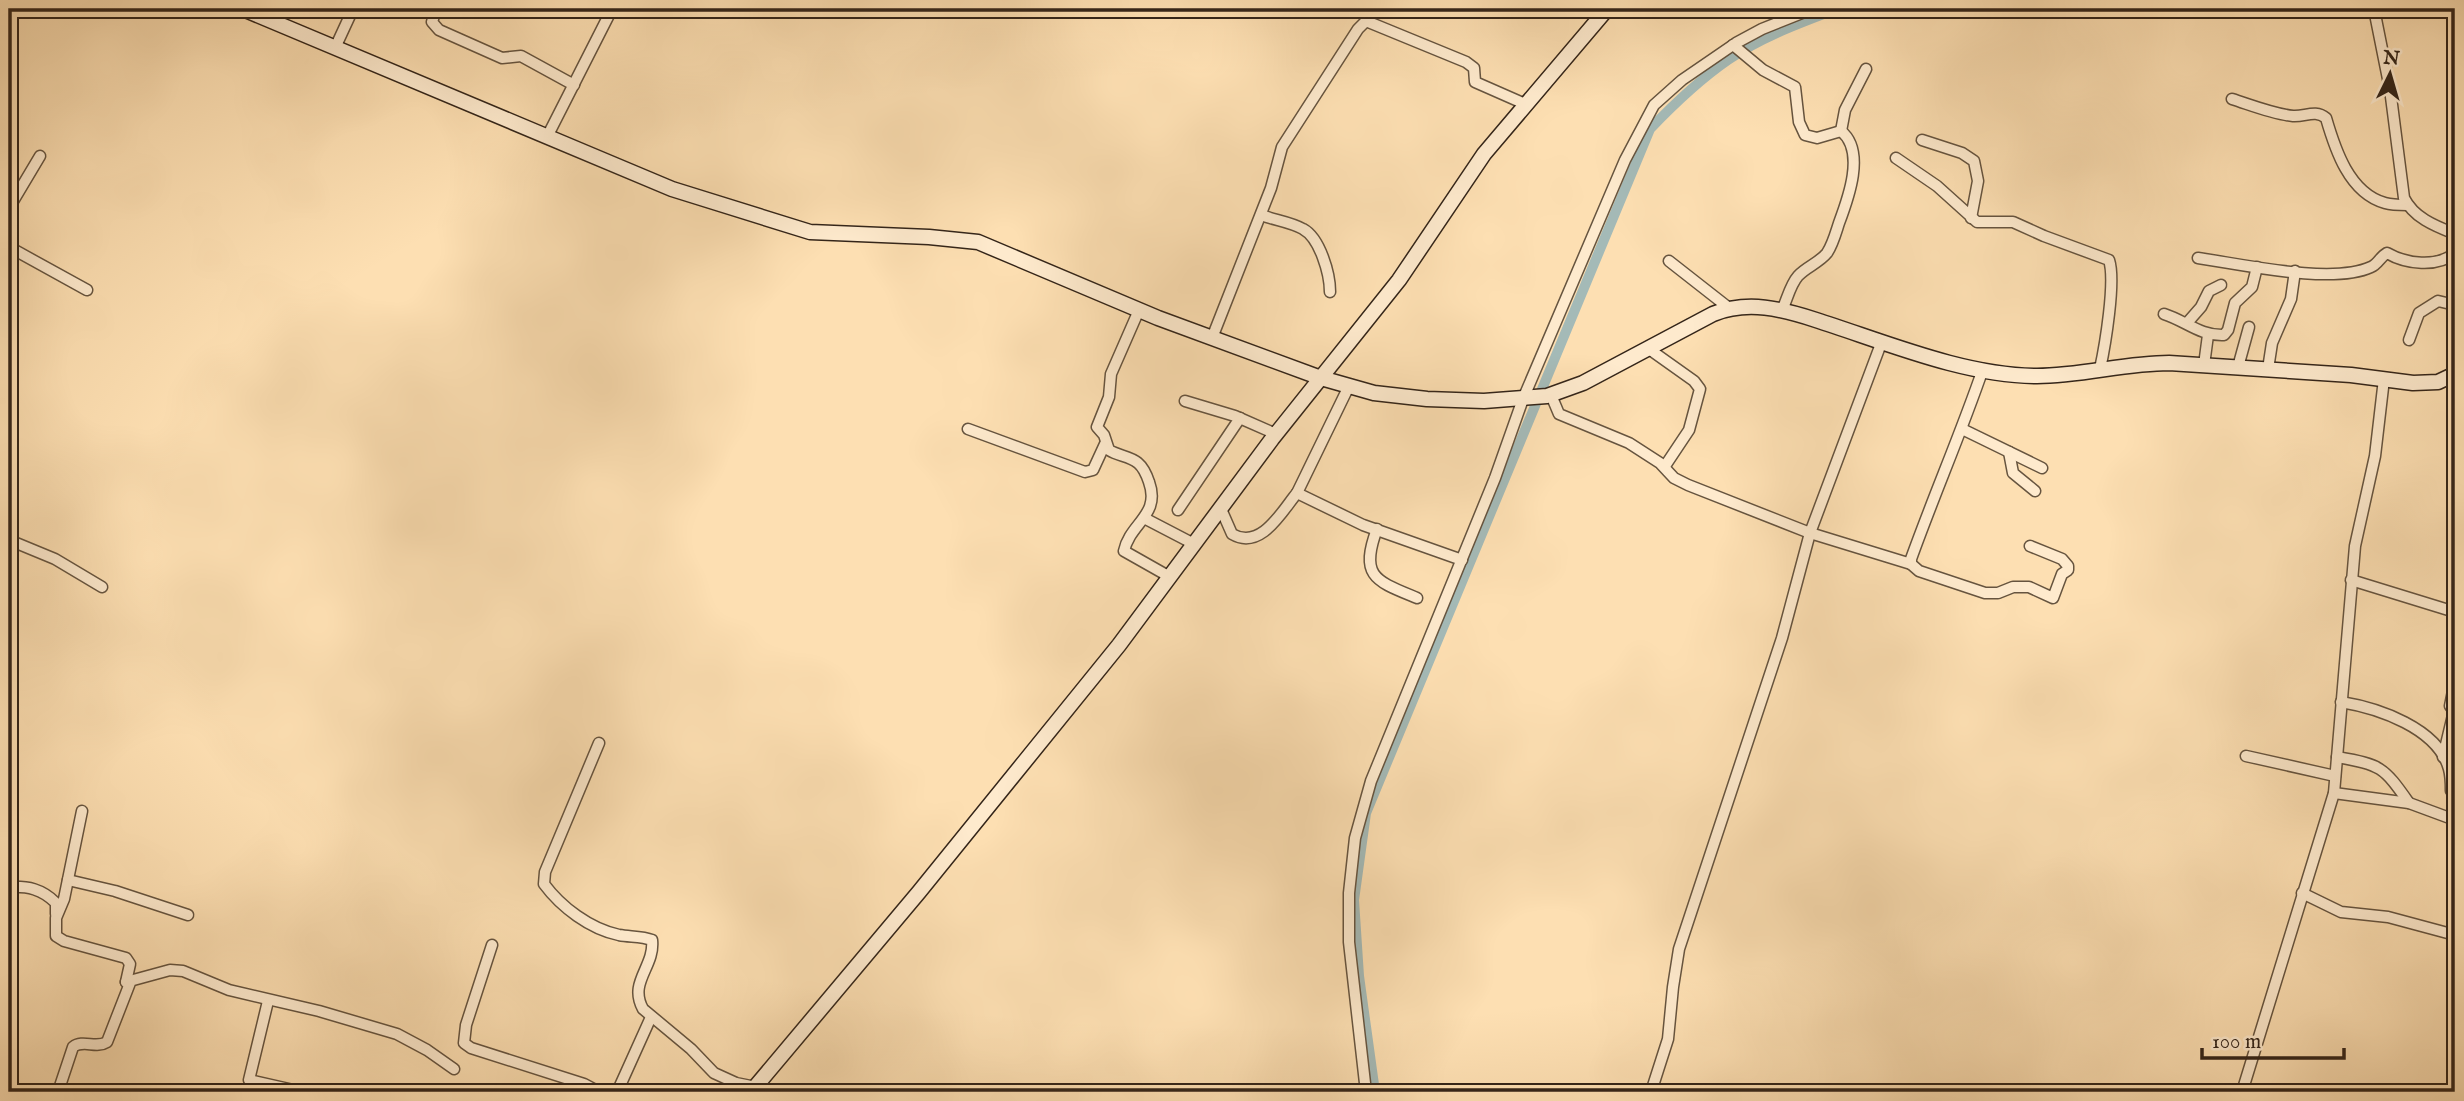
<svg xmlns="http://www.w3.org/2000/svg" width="2464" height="1101" viewBox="0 0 2464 1101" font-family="'IM FELL English',serif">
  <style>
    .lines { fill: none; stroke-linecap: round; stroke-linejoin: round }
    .canal { stroke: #a4bab7; stroke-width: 10 }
    .street-casing { stroke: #66543f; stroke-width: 13 }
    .secondary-casing { stroke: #342519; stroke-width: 17 }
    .street { stroke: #feeacd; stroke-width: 10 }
    .secondary { stroke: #feeacd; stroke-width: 14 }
  </style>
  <rect width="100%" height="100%" fill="#fddfb2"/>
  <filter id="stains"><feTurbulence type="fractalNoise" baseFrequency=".00286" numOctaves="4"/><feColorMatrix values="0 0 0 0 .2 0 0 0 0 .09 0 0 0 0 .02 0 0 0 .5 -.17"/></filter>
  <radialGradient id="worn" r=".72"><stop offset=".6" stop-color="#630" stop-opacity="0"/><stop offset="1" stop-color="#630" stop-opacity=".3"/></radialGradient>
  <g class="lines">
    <path class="canal" d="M1375 1092 1359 976 1354 900 1366 813 1650 129C1674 104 1699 80 1728 60 1761 37 1800 23 1837 9"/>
    <defs>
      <g id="street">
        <polyline points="436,9 432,22 439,30 502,58 521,56 574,85"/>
        <path d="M2374 9 2390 89 2404 198C2414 218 2435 226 2455 234"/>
        <polyline points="274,22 279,9"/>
        <path d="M1733 45 1763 70 1795 87 1799 122 1805 135 1817 138 1841 131C1866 151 1848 199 1839 223 1836 232 1833 244 1827 253 1819 263 1806 267 1798 276 1790 285 1787 300 1782 310"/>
        <polyline points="335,48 353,9"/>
        <path d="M2232 99C2251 105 2273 114 2293 116 2305 117 2315 109 2326 118 2335 149 2349 193 2385 203 2392 205 2400 205 2407 205"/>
        <polyline points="1841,131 1845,110 1866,69"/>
        <polyline points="547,137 612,9"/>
        <polyline points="1922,140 1962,153 1974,161 1978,181 1971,218"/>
        <path d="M1896 158 1937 186 1977 222H2013L2044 236 2109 260C2116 281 2105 346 2100 369"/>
        <polyline points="9,208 40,156"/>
        <path d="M1261 215C1274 220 1291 222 1303 229 1320 238 1330 274 1330 292"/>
        <polyline points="9,247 87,290"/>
        <path d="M2198 258C2241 264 2332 285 2371 267 2378 264 2380 257 2387 253 2406 264 2437 268 2455 253"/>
        <polyline points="1669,261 1729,308"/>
        <path d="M1139 310 1111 374 1109 397 1097 427 1104 435 1109 450C1118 456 1130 456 1138 463 1144 468 1147 476 1149 482 1161 515 1130 523 1124 551L1170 577"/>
        <path d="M2164 314C2186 321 2200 336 2224 335L2228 330 2235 303 2252 287 2257 267"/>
        <polyline points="2187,323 2201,307 2209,291 2221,285"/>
        <polyline points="1212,338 1271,188 1282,147 1358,29 1366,21 1466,62 1474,68 1475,82 1525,104"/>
        <polyline points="2409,340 2419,313 2438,301 2455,305"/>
        <polyline points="1649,349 1694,381 1700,389 1689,430 1665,466"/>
        <polyline points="2204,365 2208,335"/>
        <polyline points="2238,367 2249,327"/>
        <path d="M1983 369C1961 433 1934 495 1911 559V564L1919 571 1985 593H1998L2013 587H2029L2053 598 2062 574 2068 570V566L2062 559 2030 546"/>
        <polyline points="2268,369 2272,343 2291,299 2295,271"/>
        <polyline points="1349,386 1297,493 1363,525 1462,560"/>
        <polyline points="1551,395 1559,414 1629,443 1660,463 1674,478 1688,485 1810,533 1911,564"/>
        <polyline points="1185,401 1235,416 1276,434"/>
        <polyline points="968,429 1085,472 1093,470 1105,444"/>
        <polyline points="1962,429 2042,468"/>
        <polyline points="2009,452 2013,473 2035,491"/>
        <path d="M1221 509 1232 534C1261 551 1282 511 1297 493"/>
        <polyline points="1178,510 1240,418"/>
        <polyline points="1144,518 1194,544"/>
        <path d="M1377 529C1359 577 1376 581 1417 598"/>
        <polyline points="9,540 55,559 102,587"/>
        <polyline points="2351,580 2455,612"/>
        <path d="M2341 702C2378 708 2438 728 2449 769 2451 776 2451 783 2451 791"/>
        <path d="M599 743 545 872 544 884C561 907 590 929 619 935 630 937 642 936 652 940 655 967 628 982 643 1009L691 1049 714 1073 736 1083 756 1087 763 1092"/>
        <polyline points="2246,756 2335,776"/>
        <path d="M2337 757C2381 765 2383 766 2409 803"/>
        <polyline points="2443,757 2454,711 2450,706 2455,681"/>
        <polyline points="2334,793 2409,803 2455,820"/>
        <polyline points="82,811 64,899 56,918 56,936 64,941 126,958 130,964 126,982"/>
        <polyline points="68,880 115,891 188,915"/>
        <path d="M9 887C28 886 42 889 56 903V914"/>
        <polyline points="2302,893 2341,912 2388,917 2455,935"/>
        <polyline points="492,945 466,1025 464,1043 471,1048 584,1084 599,1092"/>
        <polyline points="268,1001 249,1080 302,1092"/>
        <path d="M58 1092 73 1047C83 1039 96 1049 107 1042L130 983 126 982 170 970 183 971 229 990 319 1011 397 1034 427 1050 454 1069"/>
        <polyline points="614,1092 619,1088 651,1017"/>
        <polyline points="1366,1092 1349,942 1349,893 1355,838 1371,781 1495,478 1523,399 1625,160 1654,105 1682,80 1736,43 1762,29 1812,9"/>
        <polyline points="1651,1092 1668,1039 1673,987 1679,949 1782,638 1810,533 1882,341"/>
        <polyline points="2242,1092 2334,793 2355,546 2375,456 2384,379"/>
      </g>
      <g id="secondary">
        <path d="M243 9 672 189 810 232 929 237 978 242 1158 318 1321 378 1374 393 1427 399 1484 401 1547 396 1583 383 1713 314C1748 300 1782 309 1816 320 1885 342 1965 376 2037 376 2082 376 2125 363 2169 363L2351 375 2413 383 2438 382 2455 374"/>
        <polyline points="751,1092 919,892 1119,645 1272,439 1399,280 1484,154 1607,9"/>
      </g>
    </defs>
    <use href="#street" class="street-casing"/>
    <use href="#secondary" class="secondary-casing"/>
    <use href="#street" class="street"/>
    <use href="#secondary" class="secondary"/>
  </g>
  <rect width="2464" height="1101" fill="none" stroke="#fddfb2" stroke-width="35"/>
  <rect x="10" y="10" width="2443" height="1080" fill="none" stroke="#342519" stroke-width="3.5"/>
  <rect x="18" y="18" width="2429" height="1066" fill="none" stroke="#342519" stroke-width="2"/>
  <g transform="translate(2390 74) rotate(5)" stroke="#feeacd" stroke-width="5" paint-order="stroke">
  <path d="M0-5L12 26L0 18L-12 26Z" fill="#342519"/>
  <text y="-10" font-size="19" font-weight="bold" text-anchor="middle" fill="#342519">N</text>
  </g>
  <path d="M2202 1048v10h142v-10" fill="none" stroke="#342519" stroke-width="3.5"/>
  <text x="2212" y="1048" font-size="21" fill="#342519" stroke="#feeacd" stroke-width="5" paint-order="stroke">100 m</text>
  <rect width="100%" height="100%" filter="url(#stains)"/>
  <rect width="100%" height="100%" fill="url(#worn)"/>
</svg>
